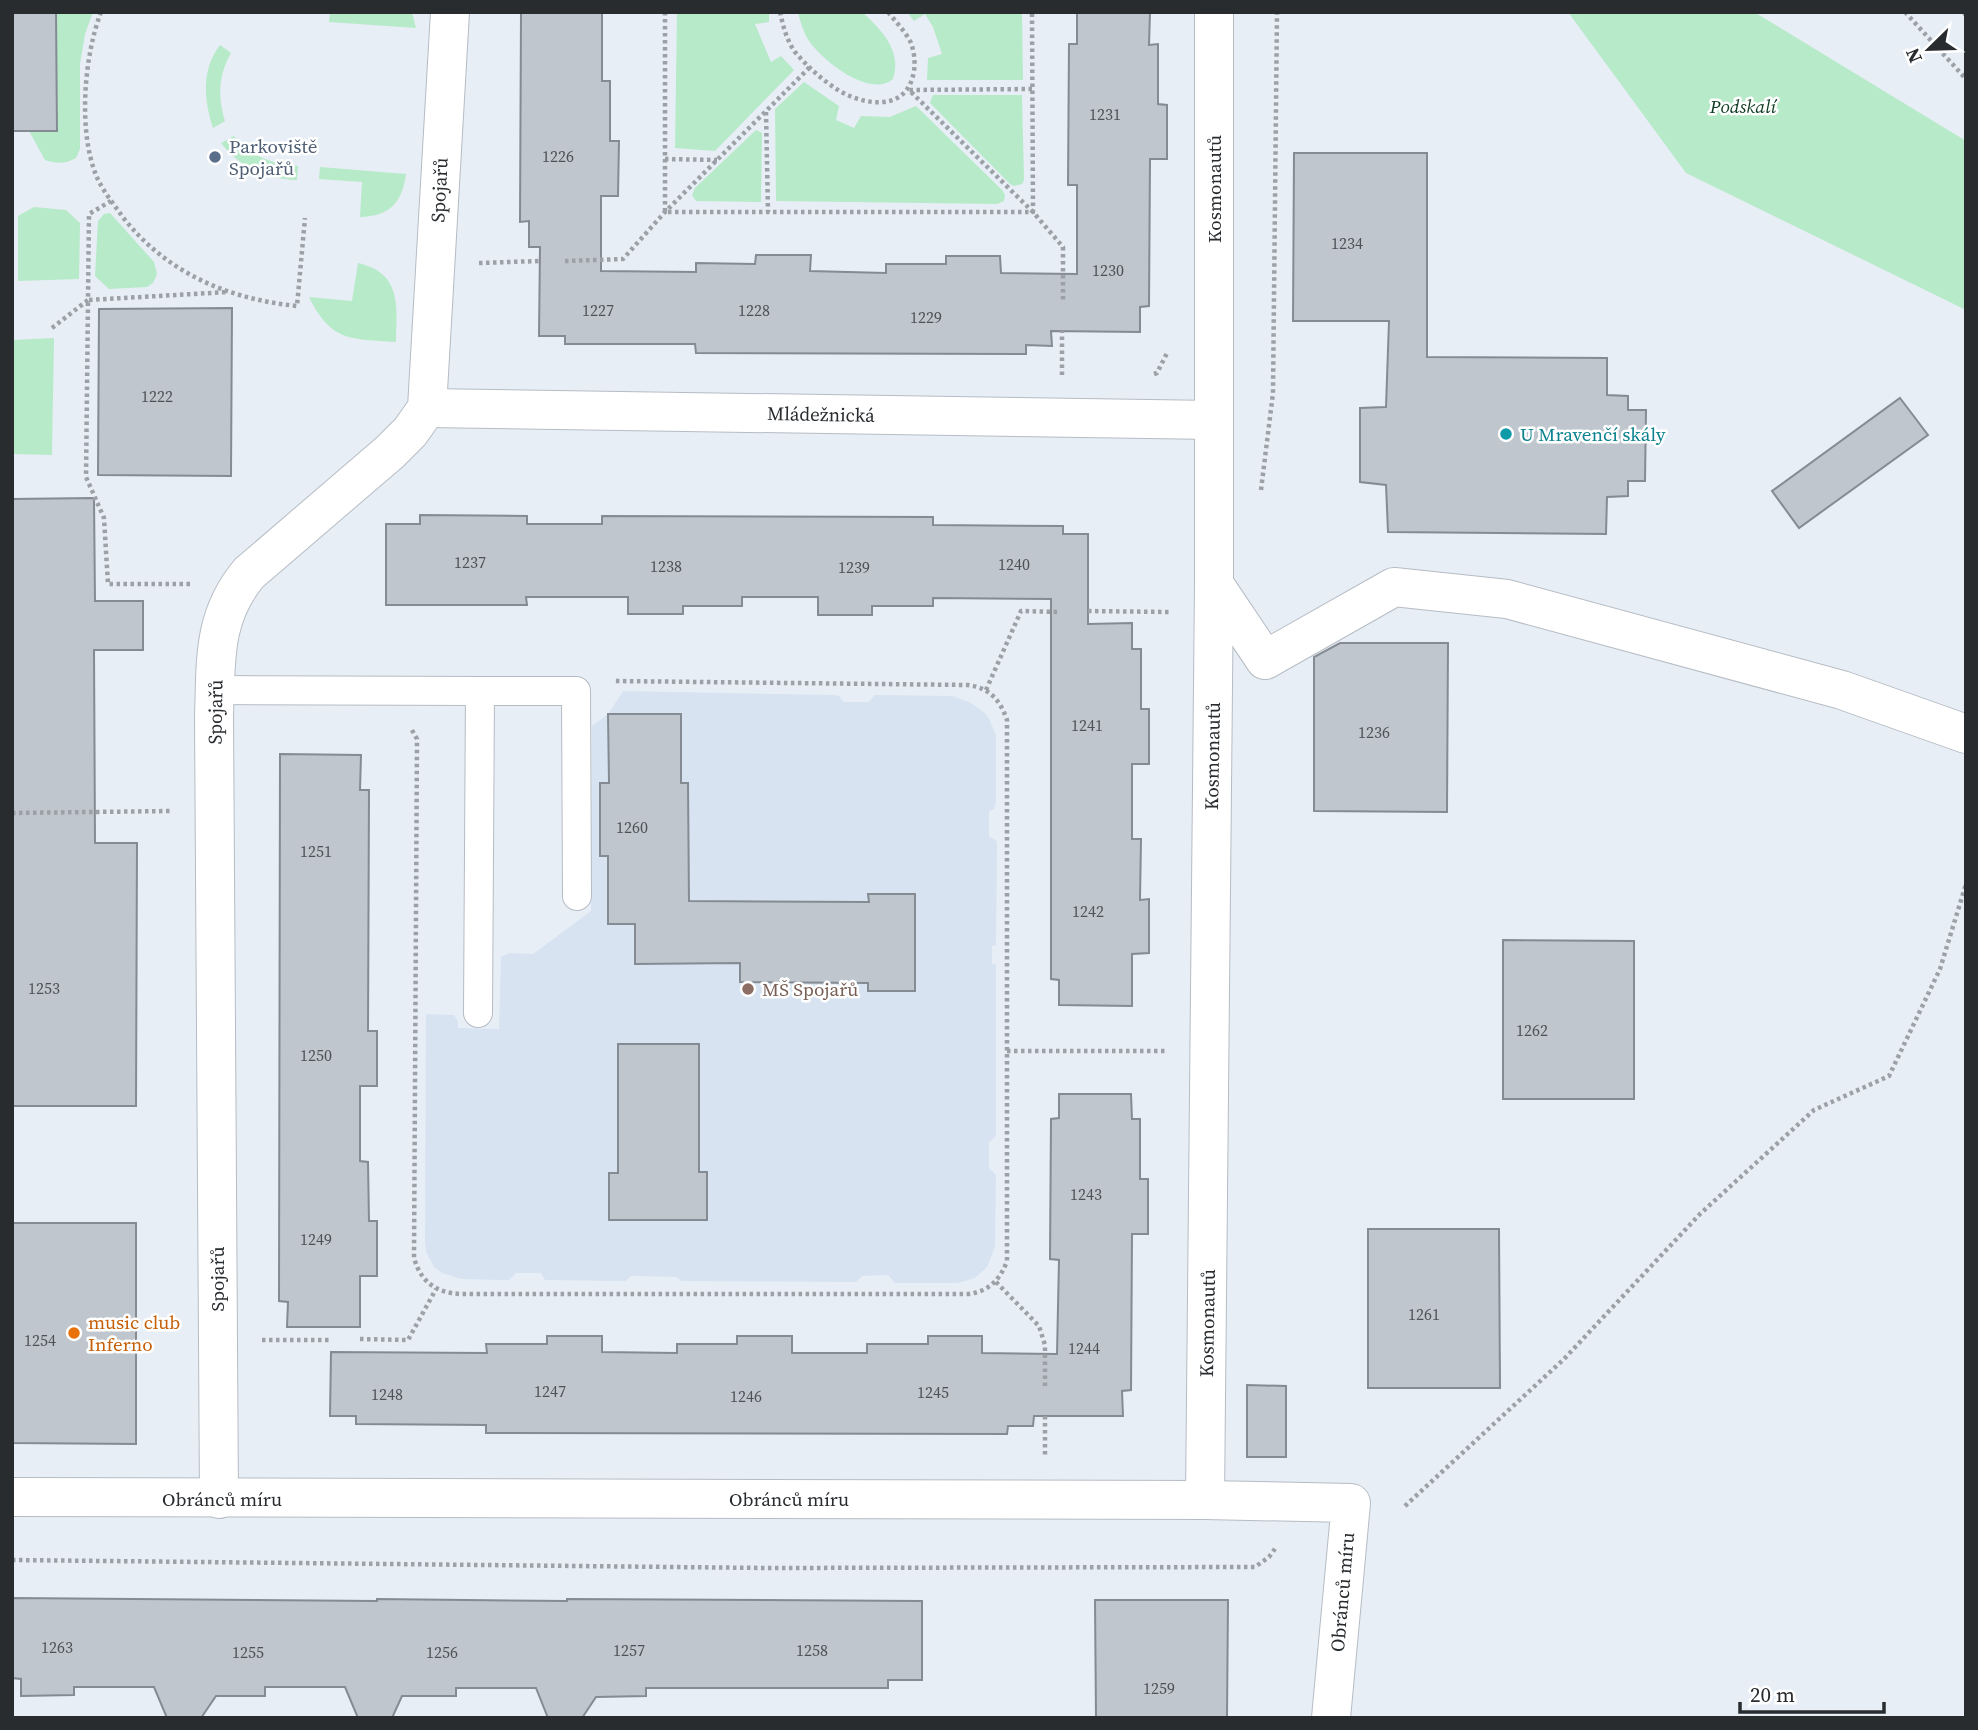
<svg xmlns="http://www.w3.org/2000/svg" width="1978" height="1730" viewBox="0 0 1978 1730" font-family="'Source Serif 4',serif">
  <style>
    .built { fill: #d7e3f1 }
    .green { fill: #b7eac8 }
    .building { fill: #bfc6ce; stroke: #848b92; stroke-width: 2 }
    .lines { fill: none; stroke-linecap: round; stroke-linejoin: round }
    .lane-casing { stroke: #b6bcc4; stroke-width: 30 }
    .street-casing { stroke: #b6bcc4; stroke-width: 40 }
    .path { stroke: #9ca1a7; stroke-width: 4.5; stroke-dasharray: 3.5 3.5; stroke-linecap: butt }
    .lane { stroke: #fff; stroke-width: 28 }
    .street { stroke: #fff; stroke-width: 38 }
    .service-dot { fill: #5c6f8a; stroke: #fff; stroke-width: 2.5 }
    .culture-dot { fill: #0f9aa8; stroke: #fff; stroke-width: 2.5 }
    .education-dot { fill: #8d6e63; stroke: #fff; stroke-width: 2.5 }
    .food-dot { fill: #e8710a; stroke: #fff; stroke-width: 2.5 }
    .labels { text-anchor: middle; stroke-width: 5; stroke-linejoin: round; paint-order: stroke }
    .number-label { font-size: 16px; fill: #4e5257 }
    .park-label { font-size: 19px; font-style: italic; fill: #0f3c23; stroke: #fff }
    .service-label { font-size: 19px; fill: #4e5e75; stroke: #fff; text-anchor: start }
    .street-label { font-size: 19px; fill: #292c2f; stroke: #fff }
    .culture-label { font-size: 19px; fill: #0d838f; stroke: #fff; text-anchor: start }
    .education-label { font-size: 19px; fill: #785e54; stroke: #fff; text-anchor: start }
    .food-label { font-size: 19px; fill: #c56008; stroke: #fff; text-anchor: start }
  </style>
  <rect width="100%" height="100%" fill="#e7eef6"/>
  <polygon class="built" points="623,691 834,695 839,696 844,702 869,702 875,695 953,696 971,703 986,714 990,721 996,735 996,803 994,809 989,811 989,837 996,840 997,844 996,945 992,946 992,964 996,964 996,1134 995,1137 989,1142 989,1168 996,1175 995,1247 987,1267 975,1278 958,1283 895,1283 888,1275 862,1276 856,1282 681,1281 677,1277 631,1276 626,1281 545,1280 541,1273 516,1273 509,1280 500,1280 461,1279 442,1273 434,1267 426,1252 425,1240 426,1014 454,1015 458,1021 458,1028 499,1029 501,957 509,953 533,954 591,911 592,726 608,714"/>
  <g class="green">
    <path d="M56 12H93L85 34 80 64V149L76 158C65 164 57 164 45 160L29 131H58Z"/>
    <polygon points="330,12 412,12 416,28 329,22"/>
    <polygon points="677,12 769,12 769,22 755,24 771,62 781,56 794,70 715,151 675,148"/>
    <path d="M798 12H862C882 30 902 51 893 79 869 99 820 59 807 38 803 30 800 21 798 12Z"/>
    <polygon points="907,12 1022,12 1023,80 927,80 928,58 942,54 933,27 925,14 914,21"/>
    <polygon points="1568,12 1754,12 1966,141 1966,310 1686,173"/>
    <path d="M220 45 231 53C218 76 218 97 225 121L213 128C204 100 201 70 220 45Z"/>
    <polygon points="804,82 839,106 836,120 854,128 861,116 890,117 916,106 1002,190 1005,195 1004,201 997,204 776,201 775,109"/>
    <polygon points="933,95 1022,95 1024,180 1022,184 1014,186 1010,184 930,103"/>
    <polygon points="756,130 762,133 761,202 696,201 692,195 695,188"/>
    <path d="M234 136C252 157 271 164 298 166L297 180C265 179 241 168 221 143Z"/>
    <path d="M320 167 406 174C402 203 390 216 360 217L362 182 319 179Z"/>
    <polygon points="34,207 66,210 80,223 79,279 18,281 18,216"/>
    <polygon points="110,213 154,262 157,274 153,283 147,287 109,289 95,276 98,221 104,214"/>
    <path d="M358 263C402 273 397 306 396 342 351 339 331 342 309 297L352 301Z"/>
    <polygon points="54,338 52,455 12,454 12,340"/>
  </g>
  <g class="building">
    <polygon points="12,12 56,12 57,131 12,131"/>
    <polygon points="521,12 602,12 602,81 610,81 610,141 619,141 618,196 601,196 601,271 696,272 696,263 755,264 756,255 811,255 810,271 886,273 886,264 946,264 946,256 1000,256 1001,273 1077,274 1077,185 1068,185 1069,44 1077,44 1077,12 1150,12 1149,45 1158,44 1158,104 1167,105 1167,159 1150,159 1149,306 1140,307 1140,332 1051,331 1052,346 1026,345 1026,354 696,353 695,344 565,344 565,336 539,336 540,247 529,247 529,221 520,222"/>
    <polygon points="1294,153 1427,153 1427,357 1607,358 1607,395 1628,396 1628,410 1646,410 1645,481 1628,481 1628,496 1607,497 1606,534 1388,532 1386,485 1360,482 1360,408 1386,407 1389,321 1293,321"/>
    <polygon points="232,308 231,476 98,475 99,309"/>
    <polygon points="1900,398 1928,435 1799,528 1772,491"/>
    <polygon points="94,498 95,601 143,601 143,650 94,650 95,843 137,843 136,1106 12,1106 12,499"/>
    <polygon points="420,515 527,516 527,524 602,524 602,516 933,517 933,525 1063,526 1063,534 1088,534 1088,624 1132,623 1132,649 1141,649 1141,709 1149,709 1149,764 1132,764 1132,839 1141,839 1140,900 1149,899 1149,953 1132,954 1132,1006 1059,1005 1059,980 1051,979 1051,599 933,598 933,606 872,606 872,615 818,615 818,597 742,597 742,606 683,606 683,614 628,614 628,597 526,597 527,605 386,605 386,524 420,524"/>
    <polygon points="1340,643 1448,643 1447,812 1314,811 1314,657"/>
    <polygon points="608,714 681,714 681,783 688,783 689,901 869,902 868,894 915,894 915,991 868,991 868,983 740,982 740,963 635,964 635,924 608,924 608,856 600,856 600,783 609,783"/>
    <polygon points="280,754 361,755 360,790 369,790 368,1031 377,1031 377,1086 360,1086 360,1161 368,1162 369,1221 377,1221 377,1276 360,1276 360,1327 287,1327 288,1302 279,1301"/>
    <polygon points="1503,940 1634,941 1634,1099 1503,1099"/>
    <polygon points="618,1044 699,1044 699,1172 707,1172 707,1220 609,1220 609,1173 618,1173"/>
    <polygon points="1059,1094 1131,1094 1132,1119 1140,1119 1140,1179 1148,1179 1148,1234 1132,1234 1131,1390 1122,1391 1123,1416 1034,1416 1033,1426 1008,1426 1007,1434 486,1433 486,1425 356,1424 356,1416 330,1416 331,1352 487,1353 486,1344 547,1344 547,1336 602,1336 602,1352 677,1353 677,1344 737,1344 737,1336 792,1336 792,1353 867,1353 867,1344 928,1344 928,1336 982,1336 982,1353 1057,1354 1059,1260 1050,1259 1051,1119 1059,1118"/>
    <polygon points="12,1223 136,1223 136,1444 12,1443"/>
    <polygon points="1368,1229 1499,1229 1500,1388 1368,1388"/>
    <polygon points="1247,1385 1286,1386 1286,1457 1247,1457"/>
    <polygon points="12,1598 377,1601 377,1599 567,1601 567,1599 922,1601 922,1680 888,1680 888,1688 646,1688 646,1696 596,1697 582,1718 548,1718 536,1688 456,1688 456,1696 402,1696 392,1718 358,1718 345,1687 265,1687 265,1696 216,1696 201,1718 167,1718 154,1687 74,1687 74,1695 21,1696 21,1679 12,1678"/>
    <polygon points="1095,1600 1228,1600 1227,1718 1096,1718"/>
  </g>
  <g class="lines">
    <defs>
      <g id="lane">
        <polyline points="215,690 480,691 478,1013"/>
        <polyline points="480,691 576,691 577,896"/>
      </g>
      <g id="street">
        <polyline points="427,408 1214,420"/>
        <polyline points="1214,584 1265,660 1394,587 1507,599 1842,690 1966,734"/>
        <polyline points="12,1497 1205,1500 1351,1503 1331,1718"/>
        <path d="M219 1499 214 716C216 662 212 617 249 573L390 452 410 432 427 408 450 12"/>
        <polyline points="1205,1500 1214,584 1214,12"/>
      </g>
    </defs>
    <use href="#lane" class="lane-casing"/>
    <use href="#street" class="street-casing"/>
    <g class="path">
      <path d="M101 12C84 57 78 130 96 175 102 190 113 203 122 216 165 272 227 299 297 306L305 218"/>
      <polyline points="665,12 665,212 1033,212 1032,12"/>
      <path d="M780 12C783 26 787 41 795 52 807 66 820 78 835 88 858 104 902 113 912 79 916 68 915 54 911 43 906 32 895 21 888 12"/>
      <polyline points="1905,12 1966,79"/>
      <polyline points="1964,12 1966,16"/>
      <polyline points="1032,89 909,90 1033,212 1063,247 1063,303"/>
      <polyline points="766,112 768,212"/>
      <polyline points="665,159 717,160"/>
      <polyline points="565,261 623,259 665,212 810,67"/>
      <polyline points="479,263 540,261"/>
      <polyline points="52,328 88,300 89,214 111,201"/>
      <polyline points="1154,374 1157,373 1167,353"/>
      <polyline points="1062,375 1062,331"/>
      <polyline points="1261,490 1273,393 1277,12"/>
      <polyline points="190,584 108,584 104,518 86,477 88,300 228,292"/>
      <polyline points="1088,611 1171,612"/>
      <polyline points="986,690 1021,611 1060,612"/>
      <path d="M412 730 417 739 414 1258C421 1282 436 1293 461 1294H969C989 1291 1000 1280 1007 1261V720C1000 700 990 688 968 685L613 681"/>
      <polyline points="12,813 170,811"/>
      <polyline points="1007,1051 1167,1051"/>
      <polyline points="996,1282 1039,1326 1045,1345 1045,1386"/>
      <polyline points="360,1339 408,1340 436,1289"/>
      <polyline points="262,1340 331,1340"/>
      <polyline points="1045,1416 1045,1457"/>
      <polyline points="1405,1506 1564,1359 1700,1214 1814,1110 1889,1076 1940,969 1966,884"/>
      <polyline points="12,1560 766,1568 1255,1567 1269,1557 1277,1546"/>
    </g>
    <use href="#lane" class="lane"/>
    <use href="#street" class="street"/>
  </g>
  <circle class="service-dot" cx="215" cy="157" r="7"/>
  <circle class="culture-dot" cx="1506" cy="434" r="7"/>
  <circle class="education-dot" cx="748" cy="989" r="7"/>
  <circle class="food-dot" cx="74" cy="1333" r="7"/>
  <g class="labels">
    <g class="number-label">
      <text x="1105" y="120">1231</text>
      <text x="558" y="162">1226</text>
      <text x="1347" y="249">1234</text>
      <text x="1108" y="276">1230</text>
      <text x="598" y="316">1227</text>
      <text x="754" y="316">1228</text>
      <text x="926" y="323">1229</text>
      <text x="157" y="402">1222</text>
      <text x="470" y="568">1237</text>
      <text x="1014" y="570">1240</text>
      <text x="666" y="572">1238</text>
      <text x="854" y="573">1239</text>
      <text x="1087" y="731">1241</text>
      <text x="1374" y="738">1236</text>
      <text x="632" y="833">1260</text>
      <text x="316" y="857">1251</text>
      <text x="1088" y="917">1242</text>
      <text x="44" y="994">1253</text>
      <text x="1532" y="1036">1262</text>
      <text x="316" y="1061">1250</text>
      <text x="1086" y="1200">1243</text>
      <text x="316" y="1245">1249</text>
      <text x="1424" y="1320">1261</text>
      <text x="40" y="1346">1254</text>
      <text x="1084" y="1354">1244</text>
      <text x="550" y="1397">1247</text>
      <text x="933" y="1398">1245</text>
      <text x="387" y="1400">1248</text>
      <text x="746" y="1402">1246</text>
      <text x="57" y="1653">1263</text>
      <text x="629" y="1656">1257</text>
      <text x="812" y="1656">1258</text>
      <text x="248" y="1658">1255</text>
      <text x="442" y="1658">1256</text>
      <text x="1159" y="1694">1259</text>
    </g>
    <g class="park-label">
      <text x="1743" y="113">Podskalí</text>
    </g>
    <g class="service-label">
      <text x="229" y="153">Parkoviště<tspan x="229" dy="22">Spojařů</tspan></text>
    </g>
    <g class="street-label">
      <text transform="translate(1214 189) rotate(-90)" y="7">Kosmonautů</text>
      <text transform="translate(439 190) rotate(-87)" y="7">Spojařů</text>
      <text transform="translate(821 414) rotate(1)" y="7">Mládežnická</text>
      <text transform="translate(215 712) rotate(-89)" y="7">Spojařů</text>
      <text transform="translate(1212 756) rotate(-89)" y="7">Kosmonautů</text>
      <text transform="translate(217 1279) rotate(-90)" y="7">Spojařů</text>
      <text transform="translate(1207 1323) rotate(-89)" y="7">Kosmonautů</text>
      <text x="222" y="1506">Obránců míru</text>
      <text x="789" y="1506">Obránců míru</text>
      <text transform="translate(1342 1592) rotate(-85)" y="7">Obránců míru</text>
    </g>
    <g class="culture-label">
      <text x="1520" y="441">U Mravenčí skály</text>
    </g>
    <g class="education-label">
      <text x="762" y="996">MŠ Spojařů</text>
    </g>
    <g class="food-label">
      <text x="88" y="1329">music club<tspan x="88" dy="22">Inferno</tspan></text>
    </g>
  </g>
  <rect width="1978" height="1730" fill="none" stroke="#292c2f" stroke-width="28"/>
  <g transform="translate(1929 49) rotate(247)" stroke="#ffffff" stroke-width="5" paint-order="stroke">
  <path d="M0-5L12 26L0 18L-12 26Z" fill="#292c2f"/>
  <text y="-10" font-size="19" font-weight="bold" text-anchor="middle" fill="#292c2f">N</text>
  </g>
  <path d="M1740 1702v10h144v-10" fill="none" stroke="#292c2f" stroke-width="3.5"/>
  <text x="1750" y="1702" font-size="21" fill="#292c2f" stroke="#ffffff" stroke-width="5" paint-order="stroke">20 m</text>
</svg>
